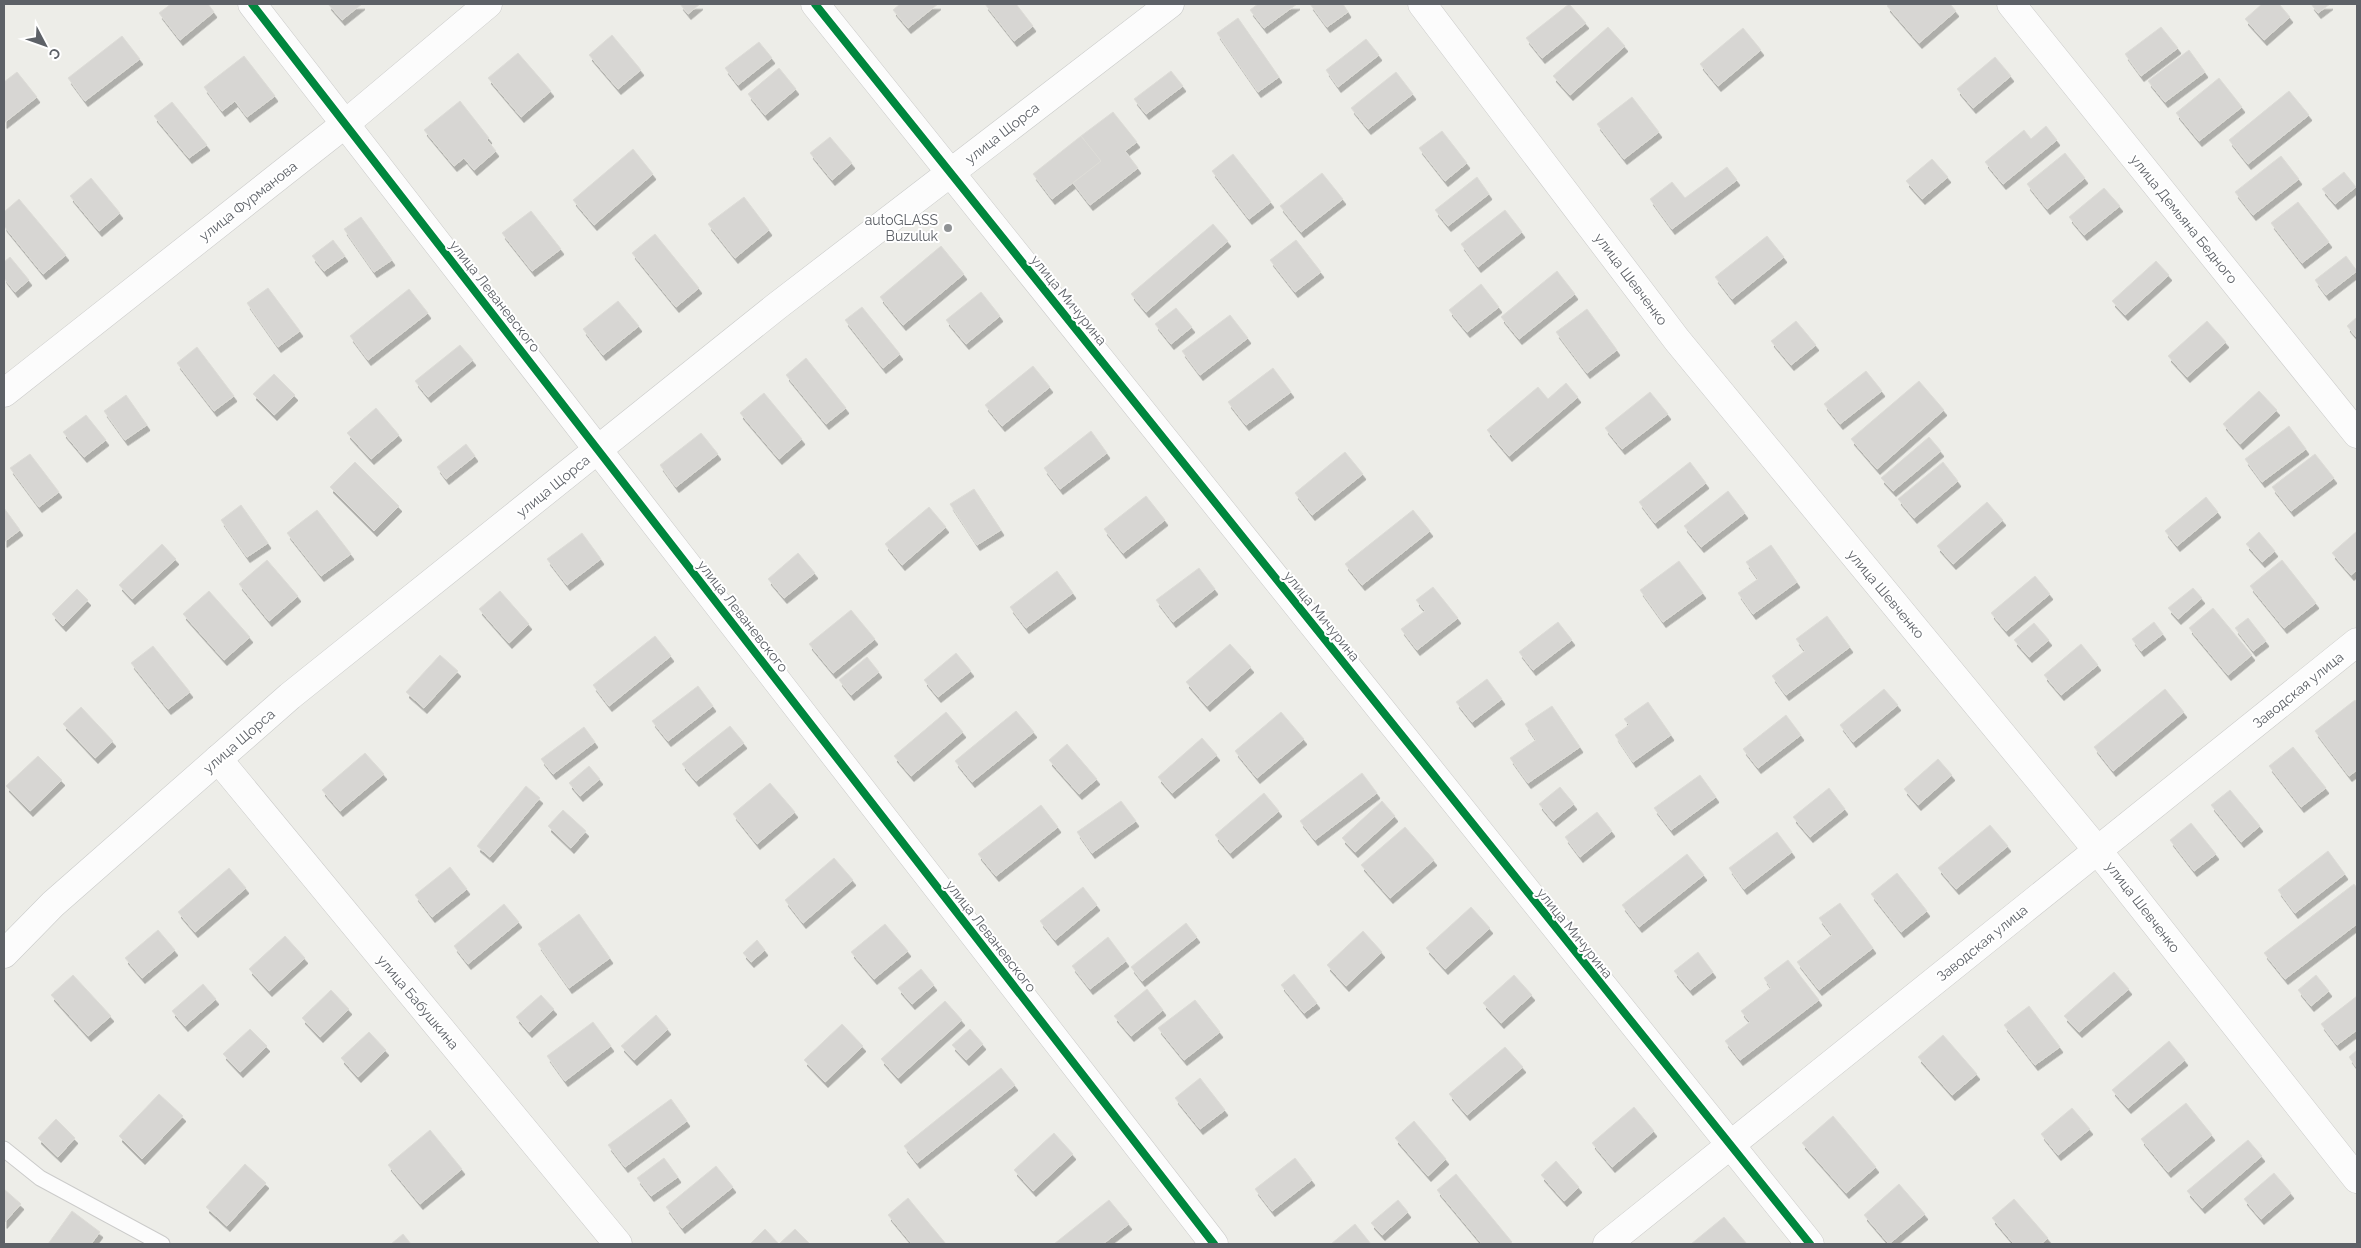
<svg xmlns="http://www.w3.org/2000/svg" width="2361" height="1248" viewBox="0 0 2361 1248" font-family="Raleway,sans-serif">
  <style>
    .building { fill: #d7d6d3; stroke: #dddcd7; filter: url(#shadow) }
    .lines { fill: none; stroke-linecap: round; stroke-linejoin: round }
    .lane-casing { stroke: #cbcbca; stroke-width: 17 }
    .street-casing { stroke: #cbcbca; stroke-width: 29 }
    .secondary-casing { stroke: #c9cac9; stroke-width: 29 }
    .lane { stroke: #fcfcfc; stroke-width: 15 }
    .street { stroke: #fcfcfc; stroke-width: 28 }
    .secondary { stroke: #fcfcfc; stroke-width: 28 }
    .cycleway-casing { stroke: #fff; stroke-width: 11 }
    .cycleway { stroke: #00873e; stroke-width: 8 }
    .poi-dot { fill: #8f9294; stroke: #fff; stroke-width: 2 }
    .labels { text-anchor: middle; stroke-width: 4; stroke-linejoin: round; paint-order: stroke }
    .street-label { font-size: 14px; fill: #5d6167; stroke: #fff }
    .poi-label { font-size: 14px; fill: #5d6167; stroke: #fff; text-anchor: end }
  </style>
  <defs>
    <filter id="shadow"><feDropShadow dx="3" dy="5.5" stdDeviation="0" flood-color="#0004"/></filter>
  </defs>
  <rect width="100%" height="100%" fill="#edede8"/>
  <g class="building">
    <polygon points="171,4 208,4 214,12 180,40 159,13"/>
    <polygon points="328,4 362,4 342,20"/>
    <polygon points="680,4 700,4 688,14"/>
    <polygon points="900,4 938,4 908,28 893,10"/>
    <polygon points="985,4 1016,4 1033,26 1014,41"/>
    <polygon points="1258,4 1297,4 1264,28 1250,10"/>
    <polygon points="1310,4 1343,4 1348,12 1327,27"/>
    <polygon points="1569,4 1586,23 1542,58 1526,38"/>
    <polygon points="1889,4 1950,4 1956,11 1919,43 1887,6"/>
    <polygon points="2262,4 2279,4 2290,17 2264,40 2245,19"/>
    <polygon points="2311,4 2330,4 2318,13"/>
    <polygon points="1238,18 1279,77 1258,92 1217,33"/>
    <polygon points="1608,27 1625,46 1570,95 1553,76"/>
    <polygon points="2161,27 2178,48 2141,76 2125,54"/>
    <polygon points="1743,28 1761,50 1718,86 1700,64"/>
    <polygon points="612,35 641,70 618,89 589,55"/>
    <polygon points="122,36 140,59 85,101 68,78"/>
    <polygon points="1366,39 1379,55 1338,87 1326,70"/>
    <polygon points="759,42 772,58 738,85 725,68"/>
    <polygon points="2189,50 2205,72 2165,102 2148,81"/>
    <polygon points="518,53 551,91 521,117 488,78"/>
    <polygon points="244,56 275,96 247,117 235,101 222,111 204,87"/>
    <polygon points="1995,57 2011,76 1973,108 1957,89"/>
    <polygon points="779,68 796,89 765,115 748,94"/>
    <polygon points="1171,71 1183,86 1146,114 1134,99"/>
    <polygon points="17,72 37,97 4,123 4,82"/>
    <polygon points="1396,72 1413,94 1368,129 1351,108"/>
    <polygon points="2219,78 2242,107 2199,141 2176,113"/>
    <polygon points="2289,91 2309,115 2248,164 2229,140"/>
    <polygon points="1632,97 1659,132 1624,159 1597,124"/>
    <polygon points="460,101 489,138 487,140 496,151 474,170 464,158 454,166 424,130"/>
    <polygon points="172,102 207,145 189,158 154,116"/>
    <polygon points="1113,112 1137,142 1125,151 1138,168 1090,205 1073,183 1101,161 1081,136"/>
    <polygon points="2046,126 2057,140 2003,184 1985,162 2024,130 2031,139"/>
    <polygon points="1442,131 1467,163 1445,181 1419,148"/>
    <polygon points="1081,136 1101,161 1052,199 1033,174"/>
    <polygon points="830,137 852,163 832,180 810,153"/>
    <polygon points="633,149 653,174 594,225 573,200"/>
    <polygon points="2065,153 2085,178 2047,209 2027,184"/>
    <polygon points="1233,154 1271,202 1249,219 1212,171"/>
    <polygon points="2281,156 2299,179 2253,215 2235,192"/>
    <polygon points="1932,159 1948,177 1922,199 1906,181"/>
    <polygon points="1727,167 1737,180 1672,229 1650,199 1672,182 1685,198"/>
    <polygon points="2344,172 2356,187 2335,204 2322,189"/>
    <polygon points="1322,173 1343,199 1301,232 1280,206"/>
    <polygon points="1477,177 1489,194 1448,226 1435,210"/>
    <polygon points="91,178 120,213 99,231 70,196"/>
    <polygon points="2104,188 2120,206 2084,235 2069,217"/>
    <polygon points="744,197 769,230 735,258 708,224"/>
    <polygon points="19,199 66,255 43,274 4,226 4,212"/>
    <polygon points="2298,202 2329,242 2302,263 2271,223"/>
    <polygon points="1505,210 1522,232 1478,267 1461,244"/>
    <polygon points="531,211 561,249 532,271 502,233"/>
    <polygon points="361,217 392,260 374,272 344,229"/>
    <polygon points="1213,224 1228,241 1146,312 1131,294"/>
    <polygon points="655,234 699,288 676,307 632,253"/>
    <polygon points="1767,236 1784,257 1732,299 1715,277"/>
    <polygon points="333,240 345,256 324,271 312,256"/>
    <polygon points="1296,240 1321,272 1295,292 1270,260"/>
    <polygon points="941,246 964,274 903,325 880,297"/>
    <polygon points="2346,256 2357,271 2326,295 2315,280"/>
    <polygon points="10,257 29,280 15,292 4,278 4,262"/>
    <polygon points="2156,261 2169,275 2125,315 2112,301"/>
    <polygon points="1557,271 1575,294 1519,339 1501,317"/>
    <polygon points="1481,284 1499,307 1467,332 1449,310"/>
    <polygon points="268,288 300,331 278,347 247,303"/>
    <polygon points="409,289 428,313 368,360 350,336"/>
    <polygon points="981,292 1000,316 966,344 946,320"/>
    <polygon points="618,301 639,326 603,355 583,329"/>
    <polygon points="862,307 900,354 883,368 845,320"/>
    <polygon points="1176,308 1192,327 1171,344 1155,324"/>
    <polygon points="1587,309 1617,350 1587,373 1556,332"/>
    <polygon points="1230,315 1248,338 1200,375 1182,351"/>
    <polygon points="2357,317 2357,338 2347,326"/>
    <polygon points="1796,321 1816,345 1791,365 1771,341"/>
    <polygon points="2207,321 2226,342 2187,377 2168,356"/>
    <polygon points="460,345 473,360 428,397 415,381"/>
    <polygon points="197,347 234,396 214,411 177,363"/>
    <polygon points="806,358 846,408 826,424 786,375"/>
    <polygon points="1033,366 1050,387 1002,426 985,405"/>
    <polygon points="1273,368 1291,392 1246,425 1228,402"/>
    <polygon points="1866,371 1882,391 1840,424 1824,404"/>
    <polygon points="274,374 295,395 274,415 253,394"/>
    <polygon points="1919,381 1944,410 1877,469 1851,439"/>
    <polygon points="1566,383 1578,397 1509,456 1487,430 1538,387 1548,399"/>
    <polygon points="2259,391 2277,410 2240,444 2223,424"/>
    <polygon points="1650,392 1668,414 1622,449 1605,428"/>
    <polygon points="764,393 802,439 779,459 740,413"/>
    <polygon points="126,395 147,425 125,440 104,411"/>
    <polygon points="376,408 399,435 371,459 347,433"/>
    <polygon points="86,415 106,440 84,457 63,432"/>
    <polygon points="2289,426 2306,449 2262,482 2245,459"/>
    <polygon points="1091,431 1107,453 1060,489 1044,468"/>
    <polygon points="701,433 718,454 676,487 660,465"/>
    <polygon points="1929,437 1941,451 1893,491 1881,478"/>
    <polygon points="466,444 475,456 446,479 437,467"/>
    <polygon points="1345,452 1363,474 1312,515 1295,493"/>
    <polygon points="30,454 59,492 39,507 10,468"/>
    <polygon points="2315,454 2334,478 2291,511 2272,487"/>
    <polygon points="355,462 399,506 374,531 330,487"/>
    <polygon points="1690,462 1706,483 1655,523 1639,502"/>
    <polygon points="1943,462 1958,481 1914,518 1898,499"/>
    <polygon points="974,489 1001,530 977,545 950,504"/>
    <polygon points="1728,491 1745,513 1701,547 1684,526"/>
    <polygon points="1146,496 1165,520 1123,553 1104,529"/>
    <polygon points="2206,497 2218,512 2177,546 2165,531"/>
    <polygon points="1987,502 2003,520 1953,564 1937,546"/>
    <polygon points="241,505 268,543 247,557 221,520"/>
    <polygon points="929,507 946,527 902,565 885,544"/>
    <polygon points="4,508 20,530 4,542"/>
    <polygon points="317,510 351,554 321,576 287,533"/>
    <polygon points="1413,510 1430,531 1362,585 1345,564"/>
    <polygon points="2357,531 2357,570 2351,575 2332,553"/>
    <polygon points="2259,532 2275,551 2262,562 2246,544"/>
    <polygon points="582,533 601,559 567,585 547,559"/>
    <polygon points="162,544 176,559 132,599 119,585"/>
    <polygon points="1771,545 1797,582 1753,614 1738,593 1758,579 1746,562"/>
    <polygon points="798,553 815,573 784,598 768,579"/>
    <polygon points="267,560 298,596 269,621 239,584"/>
    <polygon points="2282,560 2316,603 2284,628 2250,586"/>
    <polygon points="1679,561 1703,593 1663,622 1640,590"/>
    <polygon points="1199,568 1215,589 1173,622 1156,600"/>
    <polygon points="1057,571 1073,593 1026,628 1010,607"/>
    <polygon points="2035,576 2050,594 2006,631 1991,613"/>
    <polygon points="1433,587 1458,618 1417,650 1401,629 1425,611 1416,600"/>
    <polygon points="2193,588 2202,598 2178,619 2168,608"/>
    <polygon points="77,589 88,600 63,626 52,614"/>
    <polygon points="209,591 250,637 224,660 183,614"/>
    <polygon points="500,591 529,624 509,643 479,609"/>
    <polygon points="2213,608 2252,655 2228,675 2189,628"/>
    <polygon points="851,610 875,639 833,673 809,644"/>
    <polygon points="1827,616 1850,647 1786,695 1772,676 1805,651 1796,639"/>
    <polygon points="2248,618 2266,641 2253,651 2235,628"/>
    <polygon points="1558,622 1572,640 1533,670 1519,652"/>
    <polygon points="2154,622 2163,634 2141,651 2132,639"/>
    <polygon points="2034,623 2049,640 2029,657 2014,640"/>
    <polygon points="655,636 671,656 609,706 593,685"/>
    <polygon points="1230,644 1251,667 1207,706 1186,682"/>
    <polygon points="2081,644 2098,665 2061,695 2044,675"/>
    <polygon points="153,646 190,692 168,709 131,663"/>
    <polygon points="956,653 971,671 938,697 924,680"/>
    <polygon points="440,655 458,671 424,708 406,692"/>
    <polygon points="867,657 879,672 851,695 839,680"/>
    <polygon points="1487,679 1502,699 1472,722 1456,702"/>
    <polygon points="698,686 713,706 668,741 652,721"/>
    <polygon points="1884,689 1898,705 1853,742 1840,725"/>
    <polygon points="2165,689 2184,712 2113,771 2094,747"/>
    <polygon points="2355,700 2357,703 2357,770 2349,776 2315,731"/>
    <polygon points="1648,702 1671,735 1633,762 1615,735 1629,725 1624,719"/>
    <polygon points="1552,706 1580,747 1528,783 1510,758 1536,740 1525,724"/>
    <polygon points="81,707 113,741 95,758 63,724"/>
    <polygon points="1016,711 1034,732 972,782 955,761"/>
    <polygon points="946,712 963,732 911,776 894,756"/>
    <polygon points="1281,712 1304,739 1257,778 1235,751"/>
    <polygon points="1786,715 1801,735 1758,768 1743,749"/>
    <polygon points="730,726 744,743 696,781 682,764"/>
    <polygon points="584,727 595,742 553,774 541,759"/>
    <polygon points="1202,738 1217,755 1172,793 1158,777"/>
    <polygon points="1067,744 1097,779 1079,794 1049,760"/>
    <polygon points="2293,747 2326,788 2301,807 2269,766"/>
    <polygon points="365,753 384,774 340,811 322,790"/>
    <polygon points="38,756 62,780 30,811 6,786"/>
    <polygon points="1938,759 1952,775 1918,805 1904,789"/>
    <polygon points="589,766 600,779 580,796 569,783"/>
    <polygon points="1362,773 1377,793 1315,840 1300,821"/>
    <polygon points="1700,775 1716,797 1671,830 1654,808"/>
    <polygon points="770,783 795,812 757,844 733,814"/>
    <polygon points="526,786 540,798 490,857 477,846"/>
    <polygon points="1560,787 1574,804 1553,821 1539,804"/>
    <polygon points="1829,788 1845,809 1810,837 1793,817"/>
    <polygon points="2230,790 2260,826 2241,842 2211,805"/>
    <polygon points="1264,793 1279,811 1230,853 1215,835"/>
    <polygon points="1121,801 1136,821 1092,853 1077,832"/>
    <polygon points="1382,801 1395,816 1355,852 1342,838"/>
    <polygon points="1041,805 1058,827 996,876 978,854"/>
    <polygon points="563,810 586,831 571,848 548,826"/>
    <polygon points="1597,812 1612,831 1580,857 1565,837"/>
    <polygon points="2191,823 2216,854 2194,871 2170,840"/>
    <polygon points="1990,825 2008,846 1956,889 1938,868"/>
    <polygon points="1405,827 1434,860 1390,898 1361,865"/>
    <polygon points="1777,832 1792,852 1744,889 1729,868"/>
    <polygon points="2328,851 2345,874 2295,913 2278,890"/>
    <polygon points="1687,854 1704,875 1639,927 1622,905"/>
    <polygon points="834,858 853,880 803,923 785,900"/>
    <polygon points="450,867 467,889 432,917 415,895"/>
    <polygon points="229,868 246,888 195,932 178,912"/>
    <polygon points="1897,873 1927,911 1901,932 1871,894"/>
    <polygon points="2354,884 2357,888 2357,924 2285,979 2264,953"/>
    <polygon points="1083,887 1097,905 1055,940 1040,921"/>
    <polygon points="1840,903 1873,948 1819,990 1797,962 1832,935 1819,918"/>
    <polygon points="504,904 519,922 468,964 454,946"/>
    <polygon points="1471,907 1490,928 1445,969 1426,948"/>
    <polygon points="579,914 610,958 569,988 538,944"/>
    <polygon points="1186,923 1197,937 1142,981 1131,967"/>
    <polygon points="885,924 908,951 874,979 851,952"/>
    <polygon points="158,930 175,950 142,978 125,958"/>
    <polygon points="1363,931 1382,952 1346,986 1327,965"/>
    <polygon points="285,936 305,958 269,991 249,969"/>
    <polygon points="1108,937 1126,961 1090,989 1072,966"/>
    <polygon points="757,940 765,950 751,962 743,953"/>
    <polygon points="1698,952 1713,972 1690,990 1674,971"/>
    <polygon points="1788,960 1819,1000 1740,1060 1725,1041 1750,1022 1741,1011 1771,988 1764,978"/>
    <polygon points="921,969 934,985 912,1004 898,988"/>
    <polygon points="2114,972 2129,989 2079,1032 2064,1016"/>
    <polygon points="1294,974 1317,1003 1304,1013 1281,985"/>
    <polygon points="73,975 111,1016 88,1036 51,995"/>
    <polygon points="1514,975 1532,995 1501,1023 1483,1003"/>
    <polygon points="2316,975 2329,991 2311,1006 2298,990"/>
    <polygon points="203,984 216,999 185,1026 172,1011"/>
    <polygon points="1147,989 1163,1010 1131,1036 1114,1016"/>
    <polygon points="331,990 349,1009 320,1037 302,1018"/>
    <polygon points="541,995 554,1009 529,1032 516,1017"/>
    <polygon points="2357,996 2357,1030 2337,1045 2321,1024"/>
    <polygon points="1195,1000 1220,1032 1184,1060 1158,1028"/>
    <polygon points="945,1001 962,1020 898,1078 881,1059"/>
    <polygon points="2029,1006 2060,1047 2035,1065 2004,1025"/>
    <polygon points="656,1015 668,1029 634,1060 621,1046"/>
    <polygon points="593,1022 611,1046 565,1081 547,1056"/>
    <polygon points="842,1024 863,1046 825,1082 804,1060"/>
    <polygon points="250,1029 267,1046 240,1072 223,1054"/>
    <polygon points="970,1029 983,1044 966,1060 952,1045"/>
    <polygon points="369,1032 386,1050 358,1077 341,1058"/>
    <polygon points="1943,1035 1977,1074 1952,1095 1918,1057"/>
    <polygon points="2169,1041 2185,1060 2128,1108 2112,1090"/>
    <polygon points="1505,1047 1523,1067 1467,1115 1449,1094"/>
    <polygon points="2357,1050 2357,1068 2349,1057"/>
    <polygon points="1001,1068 1015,1085 917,1163 904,1146"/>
    <polygon points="1200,1078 1225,1110 1200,1129 1175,1098"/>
    <polygon points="159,1094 183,1116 142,1159 119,1136"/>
    <polygon points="671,1099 687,1121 625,1167 608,1145"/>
    <polygon points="2186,1103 2212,1135 2168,1172 2141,1139"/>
    <polygon points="1634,1107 1654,1131 1612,1167 1592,1143"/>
    <polygon points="2072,1108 2090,1129 2058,1155 2041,1134"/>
    <polygon points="1833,1116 1876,1167 1846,1193 1802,1143"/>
    <polygon points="56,1119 75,1138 58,1157 38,1138"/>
    <polygon points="1414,1121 1446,1159 1428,1176 1395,1138"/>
    <polygon points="430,1130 462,1169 420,1204 388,1165"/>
    <polygon points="1054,1133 1073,1154 1033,1191 1014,1170"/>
    <polygon points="2248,1140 2262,1156 2202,1208 2187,1191"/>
    <polygon points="664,1158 678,1177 651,1196 637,1178"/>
    <polygon points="1295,1158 1312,1180 1272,1211 1255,1189"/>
    <polygon points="1556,1161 1579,1187 1564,1201 1541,1175"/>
    <polygon points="245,1164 266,1183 227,1226 206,1207"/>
    <polygon points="716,1166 733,1187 682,1228 666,1207"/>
    <polygon points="2274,1173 2291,1193 2261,1219 2244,1199"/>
    <polygon points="1456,1174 1512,1242 1509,1244 1482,1244 1437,1190"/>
    <polygon points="1899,1184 1925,1214 1889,1244 1864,1215"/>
    <polygon points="4,1189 21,1204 4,1223"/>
    <polygon points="908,1198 946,1244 912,1244 888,1215"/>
    <polygon points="2014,1199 2048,1238 2041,1244 2014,1244 1992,1218"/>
    <polygon points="1109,1200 1129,1224 1103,1244 1054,1244"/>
    <polygon points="1398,1200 1408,1212 1382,1235 1371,1223"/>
    <polygon points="72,1211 100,1232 91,1244 48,1244"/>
    <polygon points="1724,1217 1747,1244 1691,1244"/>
    <polygon points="1355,1224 1371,1244 1331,1244"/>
    <polygon points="765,1229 779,1244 795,1229 810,1244 750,1244"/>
    <polygon points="403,1234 411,1244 391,1244"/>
  </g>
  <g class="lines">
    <defs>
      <polyline id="lane" points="4,1149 40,1178 162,1244"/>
      <g id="street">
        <polyline points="252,4 1214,1244"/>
        <polyline points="815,4 1810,1244"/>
        <polyline points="1422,4 1677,340 2098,851 2357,1179"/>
        <polyline points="2011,4 2357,434"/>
        <polyline points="4,393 345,124 488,4"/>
        <polyline points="218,759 618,1244"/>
        <polyline points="1607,1244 2357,642"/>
      </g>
      <polyline id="secondary" points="4,954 53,904 290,696 777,306 1170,4"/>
    </defs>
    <use href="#lane" class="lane-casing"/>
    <use href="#street" class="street-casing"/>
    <use href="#secondary" class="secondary-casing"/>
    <use href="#lane" class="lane"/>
    <use href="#street" class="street"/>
    <use href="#secondary" class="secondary"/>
    <defs>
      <g id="cycleway">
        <polyline points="252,4 1214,1244"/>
        <polyline points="815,4 1810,1244"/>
      </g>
    </defs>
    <use href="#cycleway" class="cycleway-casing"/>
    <use href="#cycleway" class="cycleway"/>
  </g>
  <circle class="poi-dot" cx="948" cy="228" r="5"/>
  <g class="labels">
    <g class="street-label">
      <text transform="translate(1002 133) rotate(-38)" y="5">улица Щорса</text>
      <text transform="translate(248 201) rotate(-38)" y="5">улица Фурманова</text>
      <text transform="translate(2184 219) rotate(51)" y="5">улица Демьяна Бедного</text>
      <text transform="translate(1631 279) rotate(53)" y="5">улица Шевченко</text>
      <text transform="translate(495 296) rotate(52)" y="5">улица Леваневского</text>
      <text transform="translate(1069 300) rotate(51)" y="5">улица Мичурина</text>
      <text transform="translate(553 486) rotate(-39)" y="5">улица Щорса</text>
      <text transform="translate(1886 594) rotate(50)" y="5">улица Шевченко</text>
      <text transform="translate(743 616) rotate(52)" y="5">улица Леваневского</text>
      <text transform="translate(1322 616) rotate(51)" y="5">улица Мичурина</text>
      <text transform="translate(2298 690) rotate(-39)" y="5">Заводская улица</text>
      <text transform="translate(239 741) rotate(-41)" y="5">улица Щорса</text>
      <text transform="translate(2143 907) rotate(52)" y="5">улица Шевченко</text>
      <text transform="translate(1575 933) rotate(51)" y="5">улица Мичурина</text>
      <text transform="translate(991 936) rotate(52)" y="5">улица Леваневского</text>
      <text transform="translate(1982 943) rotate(-39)" y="5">Заводская улица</text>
      <text transform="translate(418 1002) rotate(50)" y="5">улица Бабушкина</text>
    </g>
    <g class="poi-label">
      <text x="938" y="225">autoGLASS<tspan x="938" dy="16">Buzuluk</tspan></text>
    </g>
  </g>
  <rect width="2361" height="1248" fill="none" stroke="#5d6167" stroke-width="10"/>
  <g transform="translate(45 45) rotate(131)" stroke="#ffffff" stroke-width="4" paint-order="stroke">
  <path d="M0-4L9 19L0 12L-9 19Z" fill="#5d6167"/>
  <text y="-8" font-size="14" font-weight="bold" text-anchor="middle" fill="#5d6167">С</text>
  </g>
</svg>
